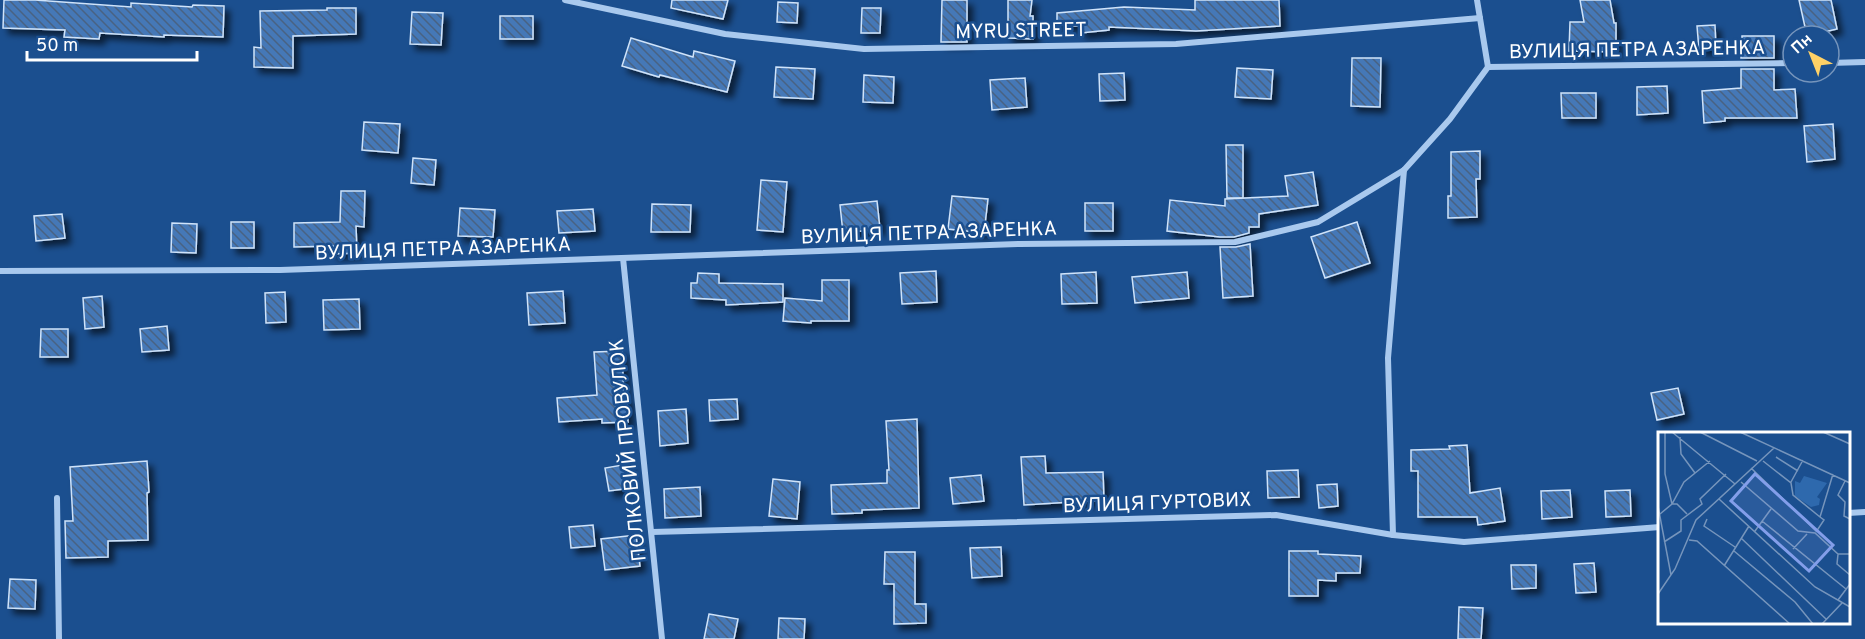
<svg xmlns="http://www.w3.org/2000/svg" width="1865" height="639" viewBox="0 0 1865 639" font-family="Overpass,sans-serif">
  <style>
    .building { fill: url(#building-back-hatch); stroke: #cfe3fa; stroke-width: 1.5; filter: url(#shadow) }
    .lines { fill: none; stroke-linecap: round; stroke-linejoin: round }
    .street { stroke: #a9c9ee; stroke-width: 6 }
    .labels { text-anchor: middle; stroke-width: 5; stroke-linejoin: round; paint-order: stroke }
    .street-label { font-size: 20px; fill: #fff; stroke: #1b4f8f }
    .inset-road { fill: none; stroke: #7695bc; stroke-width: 1.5 }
    .view { fill: #839eea; fill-opacity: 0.15; stroke: #839eea; stroke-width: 3 }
    .inset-edge { fill: none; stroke: #fff; stroke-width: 3 }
  </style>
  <defs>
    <pattern id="building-back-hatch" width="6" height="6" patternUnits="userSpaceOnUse" patternTransform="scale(1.5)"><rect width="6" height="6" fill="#4478b7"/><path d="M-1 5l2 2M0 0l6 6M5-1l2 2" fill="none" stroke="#486282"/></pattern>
    <filter id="shadow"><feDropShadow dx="5.5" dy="5.5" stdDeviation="3" flood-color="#0009"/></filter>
  </defs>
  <rect width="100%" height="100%" fill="#1b4f8f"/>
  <g class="building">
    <polygon points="4,0 35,0 131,7 131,3 192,7 193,5 224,6 223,37 164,35 164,37 100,33 99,39 64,37 65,30 3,28"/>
    <polygon points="672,0 728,0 723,19 671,8"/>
    <polygon points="942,0 967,0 967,42 941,42"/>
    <polygon points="1008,0 1032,0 1030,16 1033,16 1033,39 1008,38"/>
    <polygon points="1195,0 1279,0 1280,26 1196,31 1109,27 1109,30 1081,33 1080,26 1057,25 1057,13 1124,7 1195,10"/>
    <polygon points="1580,0 1610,0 1614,23 1616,23 1616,52 1569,51 1570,22 1584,22"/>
    <polygon points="1799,0 1831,0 1837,29 1807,36"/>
    <polygon points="778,2 798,3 797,23 777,22"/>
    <polygon points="327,8 356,8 356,34 293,36 293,68 254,67 254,47 261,48 260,11 327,10"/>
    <polygon points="862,8 881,8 880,33 861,33"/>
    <polygon points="412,12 443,13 441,45 410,44"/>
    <rect x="500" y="16" width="33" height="23"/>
    <polygon points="1715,25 1716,49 1699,50 1697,26"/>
    <polygon points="1742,36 1774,36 1774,58 1741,58"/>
    <polygon points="631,38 693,57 694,51 735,61 727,92 660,75 659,77 622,66"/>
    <polygon points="1352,58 1381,58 1380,107 1351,106"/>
    <polygon points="776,67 815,69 813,99 774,97"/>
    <polygon points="1237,68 1273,70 1271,99 1235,97"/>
    <polygon points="1741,69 1774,69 1774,90 1795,89 1797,118 1725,118 1725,121 1704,123 1702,91 1741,88"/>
    <polygon points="1124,73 1125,100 1100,101 1099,74"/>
    <polygon points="864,75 894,77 893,103 863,102"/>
    <polygon points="1025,78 1027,107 992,110 990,80"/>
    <polygon points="1667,86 1668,113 1637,115 1637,87"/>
    <polygon points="1561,93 1596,93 1596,118 1562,118"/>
    <polygon points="364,122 400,124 398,153 362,150"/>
    <polygon points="1833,124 1835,159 1807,162 1804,126"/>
    <polygon points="1226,145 1243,145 1243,198 1227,198"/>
    <polygon points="1480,151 1480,179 1476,179 1477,217 1448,218 1448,196 1451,196 1451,152"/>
    <polygon points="413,158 436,160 434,185 411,183"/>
    <polygon points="1313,172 1318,205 1259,214 1259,227 1249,227 1249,233 1234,237 1220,237 1167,231 1170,200 1225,206 1225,199 1288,196 1285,176"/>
    <polygon points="761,180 787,182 783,232 757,230"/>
    <polygon points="341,191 365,191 364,227 356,226 357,253 333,254 333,246 294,247 294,223 340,222"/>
    <polygon points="952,196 988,199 984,233 948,229"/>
    <polygon points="877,201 880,229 843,233 840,205"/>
    <rect x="1085" y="203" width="28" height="28"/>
    <polygon points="652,204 691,205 690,232 651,232"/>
    <polygon points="460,208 495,210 493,237 458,236"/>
    <polygon points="593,209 595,231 559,233 557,211"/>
    <polygon points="62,214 65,238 36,241 34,216"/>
    <rect x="231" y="222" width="23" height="26"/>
    <polygon points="1357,222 1370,263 1325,278 1311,237"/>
    <polygon points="172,223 197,224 196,253 171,252"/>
    <polygon points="1250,244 1253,296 1223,298 1220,247 1236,247"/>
    <polygon points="936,271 937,302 902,304 900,273"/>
    <polygon points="1096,272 1097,303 1062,304 1061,274"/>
    <polygon points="1187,272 1189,298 1135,303 1132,277"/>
    <polygon points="698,273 719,274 719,283 783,284 783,302 726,305 726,300 691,298 691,283 697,283"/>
    <polygon points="822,280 849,280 849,321 811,321 811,323 783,321 785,298 822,301"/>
    <polygon points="563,291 565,323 529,325 527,293"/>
    <polygon points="285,292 286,322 266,323 265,293"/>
    <polygon points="102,296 104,327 85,329 83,298"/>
    <polygon points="359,299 360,329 324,330 323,300"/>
    <polygon points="167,326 169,350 142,352 140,329"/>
    <polygon points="41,329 68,329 68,357 40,357"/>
    <polygon points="622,351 624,399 627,399 628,422 602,423 602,419 559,422 557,398 597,395 594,352"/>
    <polygon points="1678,388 1684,414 1657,420 1651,393"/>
    <polygon points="737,399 738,419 710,421 709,400"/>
    <polygon points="686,409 688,443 660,446 658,411"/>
    <polygon points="917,419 919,508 862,510 862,513 832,514 831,485 887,483 887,470 889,470 886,421"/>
    <polygon points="1467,445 1470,493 1500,488 1505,521 1478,525 1477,517 1418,517 1418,471 1411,471 1411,450 1450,449 1449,446"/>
    <polygon points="1045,456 1046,473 1103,472 1104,500 1024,505 1021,457"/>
    <polygon points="147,461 149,492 147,493 148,540 108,541 108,557 66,558 65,521 73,521 70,467"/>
    <polygon points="628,464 631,488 609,491 605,468"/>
    <polygon points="1298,470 1299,497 1268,498 1267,471"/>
    <polygon points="981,475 984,501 953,504 950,478"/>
    <polygon points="773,479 800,482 797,519 769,516"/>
    <polygon points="1337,484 1338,506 1319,508 1317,485"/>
    <polygon points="700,487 701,516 665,518 664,489"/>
    <polygon points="1570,490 1572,517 1542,519 1541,491"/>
    <polygon points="1630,490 1631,516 1606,517 1605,491"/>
    <polygon points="593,525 595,546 571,548 569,527"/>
    <polygon points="636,535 640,566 605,570 601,539"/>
    <polygon points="1001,547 1002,576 972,578 970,548"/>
    <polygon points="1289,551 1318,551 1318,554 1361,556 1360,573 1336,573 1336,581 1318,580 1318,596 1289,596"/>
    <polygon points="885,552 915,552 915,604 926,604 926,623 894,624 894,584 884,584"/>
    <polygon points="1594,563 1596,592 1576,593 1574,564"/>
    <polygon points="1511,565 1536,565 1536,588 1512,589"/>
    <polygon points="10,579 36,580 35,609 8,608"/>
    <polygon points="1459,607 1483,608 1481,639 1458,639"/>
    <polygon points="709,614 738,619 734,639 704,639"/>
    <polygon points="779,618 805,619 804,639 778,639"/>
  </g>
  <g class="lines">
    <g class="street">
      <polyline points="565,0 725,34 864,49 1176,44 1480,18"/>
      <polyline points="1477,0 1488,67"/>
      <polyline points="1829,63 1865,62"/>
      <polyline points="623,258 662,639"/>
      <polyline points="0,271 280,270 1019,244 1235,242 1318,222 1404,170 1450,119 1488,67 1793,63"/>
      <polyline points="57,498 59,639"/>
      <polyline points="1848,513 1865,512"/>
      <polyline points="652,532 1276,515 1393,535 1464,542 1660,527"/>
      <polyline points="1393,535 1388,358 1404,170"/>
    </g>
  </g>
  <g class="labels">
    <g class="street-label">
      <text transform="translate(1021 30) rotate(-1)" y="7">MYRU STREET</text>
      <text transform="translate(1637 49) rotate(-1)" y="7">ВУЛИЦЯ ПЕТРА АЗАРЕНКА</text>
      <text transform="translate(929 232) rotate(-2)" y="7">ВУЛИЦЯ ПЕТРА АЗАРЕНКА</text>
      <text transform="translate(443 248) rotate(-2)" y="7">ВУЛИЦЯ ПЕТРА АЗАРЕНКА</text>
      <text transform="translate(627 450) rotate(-96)" y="7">ПОЛКОВИЙ ПРОВУЛОК</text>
      <text transform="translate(1157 502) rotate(-2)" y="7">ВУЛИЦЯ ГУРТОВИХ</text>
    </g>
  </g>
  <g transform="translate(1658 432)">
    <rect width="192" height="192" fill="#1b4f8f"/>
    <path d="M146 44 169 51 159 65 162 67 161 73 153 75 137 64V49L142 51Z" fill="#2e69ad"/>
    <path class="inset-road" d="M7 0V42L14 72M14 0 77 52M42 0 99 29M82 0 192 51M165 0 192 12M22 5 23 22 37 41M118 25 140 39M105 29 133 51 135 63 162 85M93 36 158 99M187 49 180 63 187 70 186 84 192 87M83 50 140 99 157 101 180 122H192M133 50 145 28M61 67 157 155 192 175M14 72H19L29 82M0 74 13 143M2 82 14 72 26 50 52 29M162 85 175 42M49 87 46 94 77 115M104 89 188 157M97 99 113 77M158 100 166 88 162 85M83 106 168 187M31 108 39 109 132 192M6 110 23 99V88L44 72 42 67 68 42M135 117 149 102M76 119 137 170 155 192M180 122 179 132 192 143M66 134 91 94M0 162 17 137 38 88 116 16M180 168 192 152M164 192 184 171"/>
    <path class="view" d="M97 42 175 113 151 139 73 69Z"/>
    <rect width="192" height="192" class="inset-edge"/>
  </g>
  <g transform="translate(1811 54) rotate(318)"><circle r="28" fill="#1b4f8f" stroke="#7695bc" stroke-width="1.5"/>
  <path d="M0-4.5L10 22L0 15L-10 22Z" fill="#ffd166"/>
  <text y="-9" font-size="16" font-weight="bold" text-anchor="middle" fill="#ffffff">Пн</text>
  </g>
  <path d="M27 51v9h170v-9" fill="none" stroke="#ffffff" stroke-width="3"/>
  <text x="36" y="51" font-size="18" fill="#ffffff" stroke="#1b4f8f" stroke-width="4.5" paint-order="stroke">50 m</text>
</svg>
